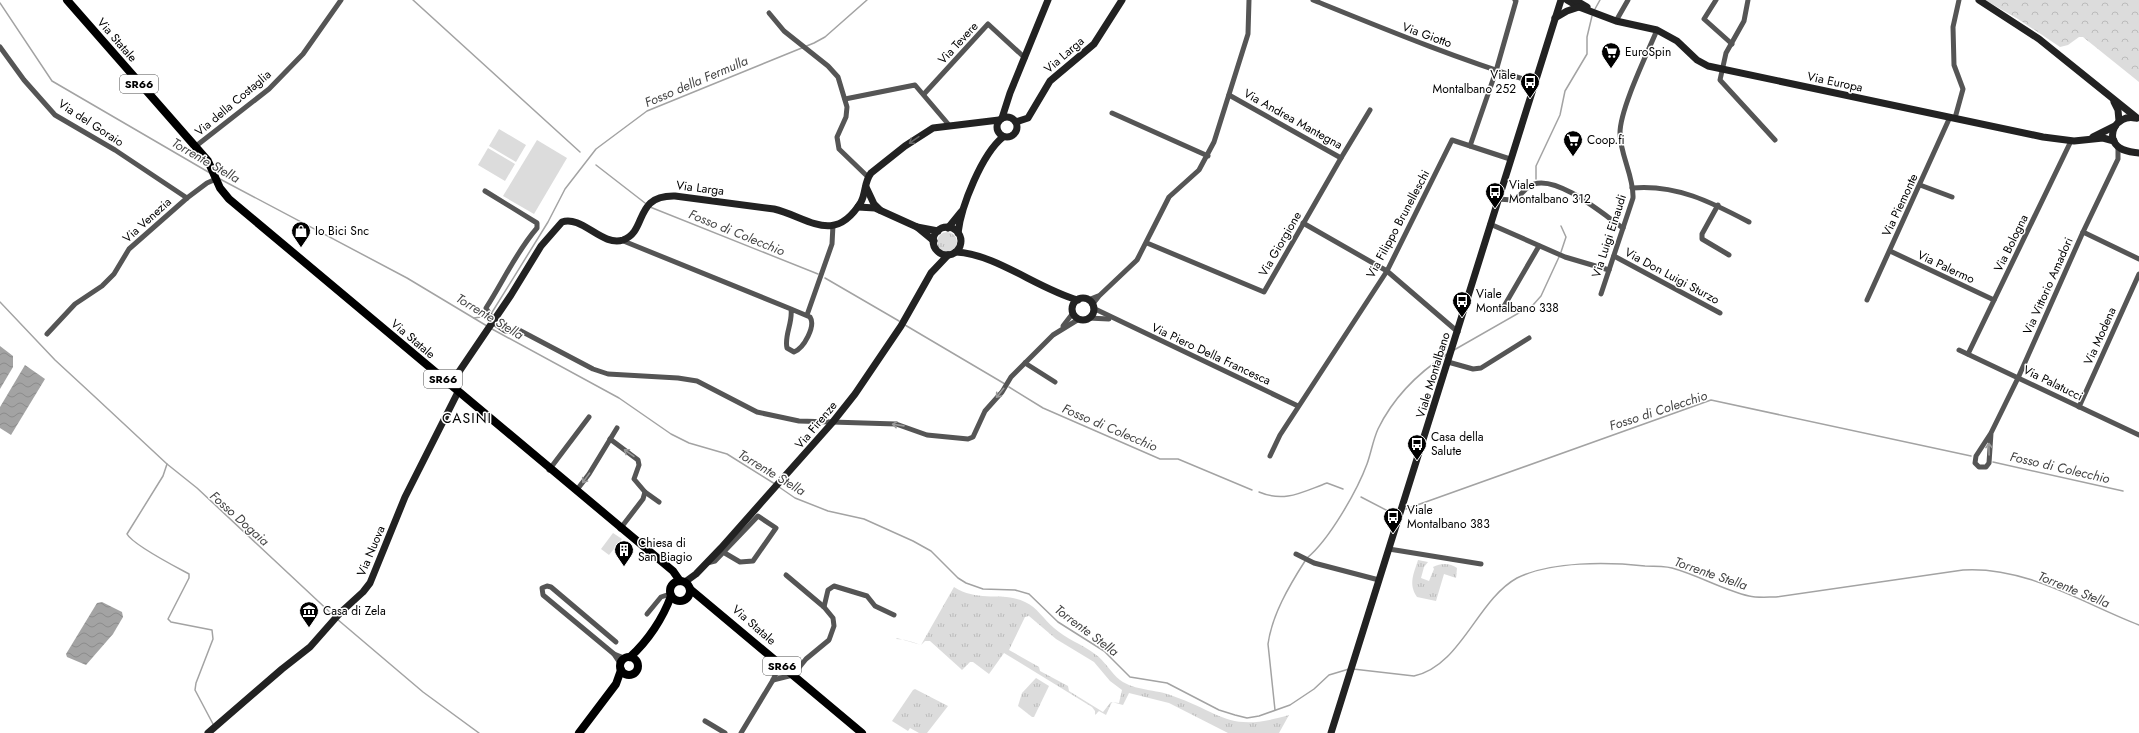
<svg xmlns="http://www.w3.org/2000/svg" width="2139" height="733" viewBox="0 0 2139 733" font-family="Jost,sans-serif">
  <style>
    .grass { fill: url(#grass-tufts); fill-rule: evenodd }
    .forest { fill: url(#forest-crowns) }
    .green { fill: #dcdcdc }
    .water { fill: url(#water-waves) }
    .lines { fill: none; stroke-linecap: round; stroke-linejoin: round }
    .stream { stroke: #a3a3a3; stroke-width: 1.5 }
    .street { stroke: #555; stroke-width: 5 }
    .secondary { stroke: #222; stroke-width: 7 }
    .primary { stroke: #000; stroke-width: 8 }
    .oneway { stroke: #646464 }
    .oneway2 { stroke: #999 }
    .labels { text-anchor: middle; stroke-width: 3; stroke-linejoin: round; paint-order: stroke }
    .shield { fill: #fff; stroke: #4c4c4c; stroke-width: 1 }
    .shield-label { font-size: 11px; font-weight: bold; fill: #000 }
    .street-label { font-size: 12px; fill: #000; stroke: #fff }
    .poi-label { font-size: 12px; fill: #000; stroke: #fff; text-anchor: start }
    .water-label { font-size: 13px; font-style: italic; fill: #444; stroke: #fff }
    .quarter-label { font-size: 14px; letter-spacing: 1px; fill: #000; stroke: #fff }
  </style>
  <defs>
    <pattern id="grass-tufts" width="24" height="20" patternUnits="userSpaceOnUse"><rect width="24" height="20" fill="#dcdcdc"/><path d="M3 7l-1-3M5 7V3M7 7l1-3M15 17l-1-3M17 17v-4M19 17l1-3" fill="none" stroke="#bbb"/></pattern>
    <pattern id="forest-crowns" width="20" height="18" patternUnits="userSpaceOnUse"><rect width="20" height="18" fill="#dcdcdc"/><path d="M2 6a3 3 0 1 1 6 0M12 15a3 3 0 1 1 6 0" fill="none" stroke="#bbb"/></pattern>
    <pattern id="water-waves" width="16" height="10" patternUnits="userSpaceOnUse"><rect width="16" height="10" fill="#a3a3a3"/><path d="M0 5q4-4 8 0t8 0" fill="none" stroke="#8b8b8b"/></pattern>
  </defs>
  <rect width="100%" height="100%" fill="#fff"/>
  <g class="grass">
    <circle cx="947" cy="242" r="10"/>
    <path d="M1418 560 1428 562 1424 567 1421 578 1429 581 1434 569 1433 567C1441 563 1450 563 1457 568L1456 578 1444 574 1436 601 1417 597C1408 584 1414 573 1418 560Z"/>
    <path d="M954 587C979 603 1002 591 1025 602 1037 607 1044 620 1054 628 1066 639 1082 644 1095 654 1105 661 1111 673 1120 680 1135 691 1156 689 1173 696 1224 714 1228 733 1289 715L1279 733H1228L1169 703 1129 693 1123 705 1112 702 1106 715 1099 711 1095 715V711L1092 707 1004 653 989 674 973 662H970L962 670 960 668 930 641H925L921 645 897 638 895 640 884 668V673L913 690 915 689 948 706 927 733H919L910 728 908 731 892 721 913 690 884 673V668L895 640 896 639C904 639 913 642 921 645ZM1029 616 1056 639 1094 662 1110 681 1122 690 1119 703 1111 702 1103 712 1069 691 1068 686 1040 671 1039 667 1009 650 1025 617Z"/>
    <polygon points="1036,678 1049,686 1034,717 1032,717 1018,706 1022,693"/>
  </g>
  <polygon class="forest" points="1985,0 2139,0 2139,82 2083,37 2079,37 2068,45 2060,47 2018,19"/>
  <g class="green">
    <polygon points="499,129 526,145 516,162 489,146"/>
    <polygon points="537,140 567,158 534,214 503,196"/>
    <polygon points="488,148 515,164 505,181 478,165"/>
    <polygon points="613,533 622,539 609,555 601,549"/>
  </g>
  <g class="water">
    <polygon points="0,346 13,356 13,367 0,389"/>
    <polygon points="25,365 45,379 11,435 0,428 0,407"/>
    <polygon points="102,602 122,612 123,617 113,634 86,665 67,657 66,654 97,603"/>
  </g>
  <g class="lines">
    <g class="stream">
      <polyline points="413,0 580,152"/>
      <polyline points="0,3 52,81 210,173"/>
      <polyline points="1595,9 1600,0"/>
      <polyline points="596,165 645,203"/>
      <polyline points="220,179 407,278 487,326"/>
      <polyline points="1536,179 1536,166 1560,115 1565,91 1587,54 1587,37 1592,16"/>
      <polyline points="650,207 818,274"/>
      <polyline points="1561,226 1566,237 1561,252"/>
      <polyline points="825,278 899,321"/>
      <polyline points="0,302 55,360 94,396 167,464 197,488 334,616"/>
      <polyline points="491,314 548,222 565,189 596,149 647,111 814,43 825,37 867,0"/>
      <polyline points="474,318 488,316"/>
      <polyline points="905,325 1005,384"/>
      <polyline points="492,329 619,398 671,434 689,443 727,454 775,484"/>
      <polyline points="1454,350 1533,305 1541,296 1559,257"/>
      <polyline points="1009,387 1043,408 1160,459 1178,459 1252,490"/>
      <polyline points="1993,462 2123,491"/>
      <path d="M167 464 163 476 127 534C133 545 176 567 189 574V578L168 619 171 622 212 630 213 639 196 683 195 690 213 724"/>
      <polyline points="779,487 795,498 828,511 864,519 913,541 931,551 958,578 966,583 983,589 1015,590 1029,594 1058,622 1104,651 1130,677 1167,683 1219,710 1235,715 1247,718 1259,716 1290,705 1314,689 1329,675 1349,669"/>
      <path d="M1259 492C1285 503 1302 492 1327 483L1343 489"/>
      <polyline points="1361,497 1388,511 1396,512"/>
      <polyline points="1406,509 1711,400 1971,456"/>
      <path d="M1307 558C1329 540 1357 491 1367 464 1371 453 1373 440 1378 429 1393 398 1418 373 1447 354"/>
      <polyline points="337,619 423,692 479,733"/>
      <path d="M1353 669 1414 676C1461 666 1477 600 1517 578 1551 561 1608 562 1645 566 1654 566 1664 566 1672 568 1698 575 1723 590 1749 596 1757 598 1768 597 1776 597L1963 570C2026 566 2082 603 2139 625"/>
      <path d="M1275 710 1268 644C1272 615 1289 586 1305 561"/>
    </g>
    <g class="street">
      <path d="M1313 0C1387 30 1460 60 1536 83"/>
      <polyline points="1716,0 1704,19 1732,44"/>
      <polyline points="1748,0 1744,21 1726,53 1720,80 1775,140"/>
      <polyline points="769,13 784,31 828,66 838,77 847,107 846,117 837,137 839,149 868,177"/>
      <polyline points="1616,21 1628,0"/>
      <polyline points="0,47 24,80 55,115 115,150 187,198"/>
      <polyline points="924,94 988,24 1025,58"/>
      <polyline points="1229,95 1341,158 1370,110"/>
      <polyline points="845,99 915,85 949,125"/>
      <polyline points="1112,113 1208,156"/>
      <polyline points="1955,118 1963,89 1954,65 1953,27 1959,0"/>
      <polyline points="196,146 269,89 303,54 341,0"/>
      <polyline points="1470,146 1496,71 1516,1 1515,0"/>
      <polyline points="1920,185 1952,197"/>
      <path d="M1632 188C1676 184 1711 202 1749 222"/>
      <path d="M485 191 537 223V228C516 252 503 282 486 308L493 320"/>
      <path d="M1498 199 1512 200C1521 197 1525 187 1534 184 1559 176 1604 215 1623 228"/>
      <polyline points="1718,205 1702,234 1702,239 1729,255"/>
      <polyline points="1303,223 1387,271 1458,332"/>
      <polyline points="1490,224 1565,257 1609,270"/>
      <polyline points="2083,232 2139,259"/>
      <path d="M621 240 791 309 810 317C816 326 804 348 794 352L787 348C784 335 793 323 791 309"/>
      <polyline points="1147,243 1264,292 1341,158"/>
      <polyline points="1890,251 1994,300"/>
      <polyline points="1614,256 1720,313"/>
      <path d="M1601 294 1633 198C1634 176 1620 155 1620 133 1620 109 1647 54 1657 30"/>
      <polyline points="1088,300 1098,296"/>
      <polyline points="1867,300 1950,117"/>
      <polyline points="1092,305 1099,296 1137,260 1169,197 1199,170 1214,142 1248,34 1249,0"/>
      <polyline points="1093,308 1298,406"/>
      <polyline points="1503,308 1539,246"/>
      <polyline points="807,315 832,244 833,225"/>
      <polyline points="1088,318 1109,319"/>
      <polyline points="492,322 505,331 519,330 593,369 608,374 678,378 697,381 757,412 799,421 896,424 927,435 968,439 973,437 985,411 1002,392 1011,377 1053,335 1079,319"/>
      <polyline points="1063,326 1073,313"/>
      <polyline points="47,334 75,304 102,286 114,274 129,249 187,198 207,183 216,179"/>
      <polyline points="1959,350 2139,435"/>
      <polyline points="1968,354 2071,141"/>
      <polyline points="1448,362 1473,369 1481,368 1529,338"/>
      <polyline points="1025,363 1055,382"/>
      <polyline points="2079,407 2139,274"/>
      <polyline points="1991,433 1989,463 1986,467 1979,467 1975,463 1976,456 1991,433 2018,378 2083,232 2118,159 2118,147"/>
      <polyline points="610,439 638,460 639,465 634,479 645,492 643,499 620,529"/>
      <polyline points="1270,456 1280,435 1387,271 1452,140 1510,159"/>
      <polyline points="549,470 589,417"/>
      <polyline points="576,491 589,474 617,428"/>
      <polyline points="645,492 659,502"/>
      <polyline points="1389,549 1481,564"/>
      <polyline points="1296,554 1314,563 1379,580"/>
      <polyline points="707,563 715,561 758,516 776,528 753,561 740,562 723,552"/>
      <polyline points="824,607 828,590 834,586 867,596 875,606 894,615"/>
      <polyline points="647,614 661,597 670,594"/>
      <polyline points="616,642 551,587 547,586 542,588 543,595 614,654 620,663"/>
      <polyline points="614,654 624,658"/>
      <polyline points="773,680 793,675 806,659 829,640 834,626 833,618 824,607 786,575"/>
      <polyline points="705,721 725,733"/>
      <polyline points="741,733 773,680 780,664"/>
    </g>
    <g class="secondary">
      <polyline points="1567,0 1579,7"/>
      <polyline points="1575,0 1587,7"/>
      <polyline points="1979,0 2039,39 2137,118"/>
      <polyline points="1555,18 1567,11 1579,7 1616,21 1657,30 1677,41 1697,60 1708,66 2043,137 2074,141 2103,138 2114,141"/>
      <polyline points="2114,102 2118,110 2119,121"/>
      <circle cx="1007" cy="127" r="10"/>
      <polyline points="1002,118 1010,93 1048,0"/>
      <path d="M2135 118C2116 114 2104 138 2120 148 2126 152 2133 152 2139 153"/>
      <polyline points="1016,122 1028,118 1050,81 1094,44 1122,0"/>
      <polyline points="2093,137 2115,126"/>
      <polyline points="866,187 874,204 880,210"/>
      <polyline points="858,207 875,208 917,227 938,231"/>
      <polyline points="917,227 934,241"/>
      <circle cx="947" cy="241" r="14"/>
      <polyline points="948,228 961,212"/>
      <path d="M958 233C961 206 982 154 1003 137"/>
      <path d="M956 252C996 254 1038 289 1078 300"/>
      <circle cx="1083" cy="309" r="11"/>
      <path d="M450 385 511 295 541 246 562 222C582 215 602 247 623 240 648 231 633 195 675 196L774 209C808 217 834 246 861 202 866 193 864 182 871 173L905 146 933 128 999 120"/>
      <polyline points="685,582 696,574 721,548 832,423 855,394 901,326 931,273 948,255"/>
      <polyline points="208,733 282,669 310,647 340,613 363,592 370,583 405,497 458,392"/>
      <polyline points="1331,733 1561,0"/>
    </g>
    <g class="primary">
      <polyline points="67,0 208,161 220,188 229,199 673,571 680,581"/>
      <circle cx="680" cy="591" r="10"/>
      <polyline points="690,589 862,733"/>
      <path d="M630 657C648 641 663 618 671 596"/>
      <circle cx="629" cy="666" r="9"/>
      <polyline points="579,733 616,684 621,670"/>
    </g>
  </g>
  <defs><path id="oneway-shaft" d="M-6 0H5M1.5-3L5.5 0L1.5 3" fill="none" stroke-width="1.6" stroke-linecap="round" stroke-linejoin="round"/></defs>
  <use class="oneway" href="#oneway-shaft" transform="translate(914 140) rotate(145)"/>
  <g class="oneway2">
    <use href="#oneway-shaft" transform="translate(1000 393) rotate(129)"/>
    <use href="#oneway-shaft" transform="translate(898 425) rotate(-172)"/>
    <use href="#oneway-shaft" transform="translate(1989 449) rotate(-91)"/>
    <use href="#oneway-shaft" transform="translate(629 453) rotate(-145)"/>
    <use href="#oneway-shaft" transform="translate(586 478) rotate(126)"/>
  </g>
  <defs>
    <symbol id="supermarket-pin" viewBox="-11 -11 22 30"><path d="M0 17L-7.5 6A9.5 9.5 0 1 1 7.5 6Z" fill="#000" stroke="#fff"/><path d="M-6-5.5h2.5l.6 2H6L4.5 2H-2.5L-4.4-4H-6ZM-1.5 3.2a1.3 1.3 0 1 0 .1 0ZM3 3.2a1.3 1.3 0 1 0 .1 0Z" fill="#fff"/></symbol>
    <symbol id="bus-pin" viewBox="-11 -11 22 30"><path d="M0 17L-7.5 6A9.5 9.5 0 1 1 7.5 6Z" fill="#000" stroke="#fff"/><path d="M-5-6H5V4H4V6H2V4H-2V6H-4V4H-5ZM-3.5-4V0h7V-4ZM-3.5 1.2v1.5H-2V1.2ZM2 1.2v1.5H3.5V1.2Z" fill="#fff"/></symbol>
    <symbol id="shop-pin" viewBox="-11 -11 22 30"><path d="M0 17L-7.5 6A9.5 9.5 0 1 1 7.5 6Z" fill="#000" stroke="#fff"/><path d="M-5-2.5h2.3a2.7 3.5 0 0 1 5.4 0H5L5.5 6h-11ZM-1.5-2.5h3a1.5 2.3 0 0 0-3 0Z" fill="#fff"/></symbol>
    <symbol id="building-pin" viewBox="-11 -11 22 30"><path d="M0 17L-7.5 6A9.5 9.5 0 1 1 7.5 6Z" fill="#000" stroke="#fff"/><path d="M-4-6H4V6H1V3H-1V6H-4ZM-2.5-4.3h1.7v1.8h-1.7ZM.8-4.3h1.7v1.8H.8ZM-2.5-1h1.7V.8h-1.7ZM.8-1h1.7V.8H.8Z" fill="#fff"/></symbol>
    <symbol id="museum-pin" viewBox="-11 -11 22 30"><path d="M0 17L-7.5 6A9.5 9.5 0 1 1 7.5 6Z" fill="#000" stroke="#fff"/><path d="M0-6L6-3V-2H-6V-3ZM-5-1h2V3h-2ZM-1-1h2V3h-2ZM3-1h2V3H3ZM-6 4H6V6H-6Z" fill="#fff"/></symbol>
  </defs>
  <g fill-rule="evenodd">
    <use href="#supermarket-pin" x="1600" y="41" width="22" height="30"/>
    <use href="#bus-pin" x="1519" y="71" width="22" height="30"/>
    <use href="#supermarket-pin" x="1562" y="129" width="22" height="30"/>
    <use href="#bus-pin" x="1484" y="181" width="22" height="30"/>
    <use href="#shop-pin" x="290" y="220" width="22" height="30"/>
    <use href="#bus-pin" x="1451" y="290" width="22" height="30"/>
    <use href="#bus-pin" x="1406" y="433" width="22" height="30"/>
    <use href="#bus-pin" x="1382" y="506" width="22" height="30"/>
    <use href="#building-pin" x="613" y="539" width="22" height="30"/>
    <use href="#museum-pin" x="298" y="600" width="22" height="30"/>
  </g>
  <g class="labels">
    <g class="shield">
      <rect x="120" y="75" width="38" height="18" rx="3"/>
      <rect x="424" y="370" width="38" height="18" rx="3"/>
      <rect x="763" y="657" width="38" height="18" rx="3"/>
    </g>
    <g class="shield-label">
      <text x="139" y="88">SR66</text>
      <text x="443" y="383">SR66</text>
      <text x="782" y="670">SR66</text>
    </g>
    <g class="street-label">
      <text transform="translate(1427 35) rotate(20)" y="4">Via Giotto</text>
      <text transform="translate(117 40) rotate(49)" y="4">Via Statale</text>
      <text transform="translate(958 43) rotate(-47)" y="4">Via Tevere</text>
      <text transform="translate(1064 55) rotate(-41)" y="4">Via Larga</text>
      <text transform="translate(1835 82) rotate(12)" y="4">Via Europa</text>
      <text transform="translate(233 103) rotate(-40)" y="4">Via della Costaglia</text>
      <text transform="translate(1293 119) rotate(29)" y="4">Via Andrea Mantegna</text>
      <text transform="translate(91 123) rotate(33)" y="4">Via del Goraio</text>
      <text transform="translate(700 188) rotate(7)" y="4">Via Larga</text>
      <text transform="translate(1900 205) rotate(-65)" y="4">Via Piemonte</text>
      <text transform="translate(147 220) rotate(-42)" y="4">Via Venezia</text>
      <text transform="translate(1398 224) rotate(-62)" y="4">Via Filippo Brunelleschi</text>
      <text transform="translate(1609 236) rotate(-72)" y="4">Via Luigi Einaudi</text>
      <text transform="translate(2011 243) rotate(-64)" y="4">Via Bologna</text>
      <text transform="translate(1280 244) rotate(-60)" y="4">Via Giorgione</text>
      <text transform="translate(1946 267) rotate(25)" y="4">Via Palermo</text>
      <text transform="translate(1672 276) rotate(28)" y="4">Via Don Luigi Sturzo</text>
      <text transform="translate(2048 286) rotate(-66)" y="4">Via Vittorio Amadori</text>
      <text transform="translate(2100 336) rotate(-66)" y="4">Via Modena</text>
      <text transform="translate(413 339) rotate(40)" y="4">Via Statale</text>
      <text transform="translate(1211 354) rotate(25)" y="4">Via Piero Della Francesca</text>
      <text transform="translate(1433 375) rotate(-73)" y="4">Viale Montalbano</text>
      <text transform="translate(2053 383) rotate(26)" y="4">Via Palatucci</text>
      <text transform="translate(816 425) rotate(-50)" y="4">Via Firenze</text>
      <text transform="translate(371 551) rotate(-67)" y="4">Via Nuova</text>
      <text transform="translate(754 625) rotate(41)" y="4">Via Statale</text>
    </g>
    <g class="poi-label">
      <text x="1625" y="56">EuroSpin</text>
      <text x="1516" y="79" text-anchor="end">Viale<tspan x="1516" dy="14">Montalbano 252</tspan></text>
      <text x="1587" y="144">Coop.fi</text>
      <text x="1509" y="189">Viale<tspan x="1509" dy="14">Montalbano 312</tspan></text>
      <text x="315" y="235">Io Bici Snc</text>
      <text x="1476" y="298">Viale<tspan x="1476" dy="14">Montalbano 338</tspan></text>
      <text x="1431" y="441">Casa della<tspan x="1431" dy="14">Salute</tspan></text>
      <text x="1407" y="514">Viale<tspan x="1407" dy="14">Montalbano 383</tspan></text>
      <text x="638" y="547">Chiesa di<tspan x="638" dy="14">San Biagio</tspan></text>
      <text x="323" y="615">Casa di Zela</text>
    </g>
    <g class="water-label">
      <text transform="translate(696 81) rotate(-23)" y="5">Fosso della Fermulla</text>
      <text transform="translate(206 160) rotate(30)" y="5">Torrente Stella</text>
      <text transform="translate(737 232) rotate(22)" y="5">Fosso di Colecchio</text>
      <text transform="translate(490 316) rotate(31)" y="5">Torrente Stella</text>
      <text transform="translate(1658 410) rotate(-18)" y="5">Fosso di Colecchio</text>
      <text transform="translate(1110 427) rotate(23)" y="5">Fosso di Colecchio</text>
      <text transform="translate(2060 467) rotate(13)" y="5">Fosso di Colecchio</text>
      <text transform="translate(772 472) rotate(31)" y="5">Torrente Stella</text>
      <text transform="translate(240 518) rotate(42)" y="5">Fosso Dogaia</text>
      <text transform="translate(1711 573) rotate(19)" y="5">Torrente Stella</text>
      <text transform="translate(2074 589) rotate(22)" y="5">Torrente Stella</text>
      <text transform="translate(1087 630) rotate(37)" y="5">Torrente Stella</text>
    </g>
    <g class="quarter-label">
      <text x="467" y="423">CASINI</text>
    </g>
  </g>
</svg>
